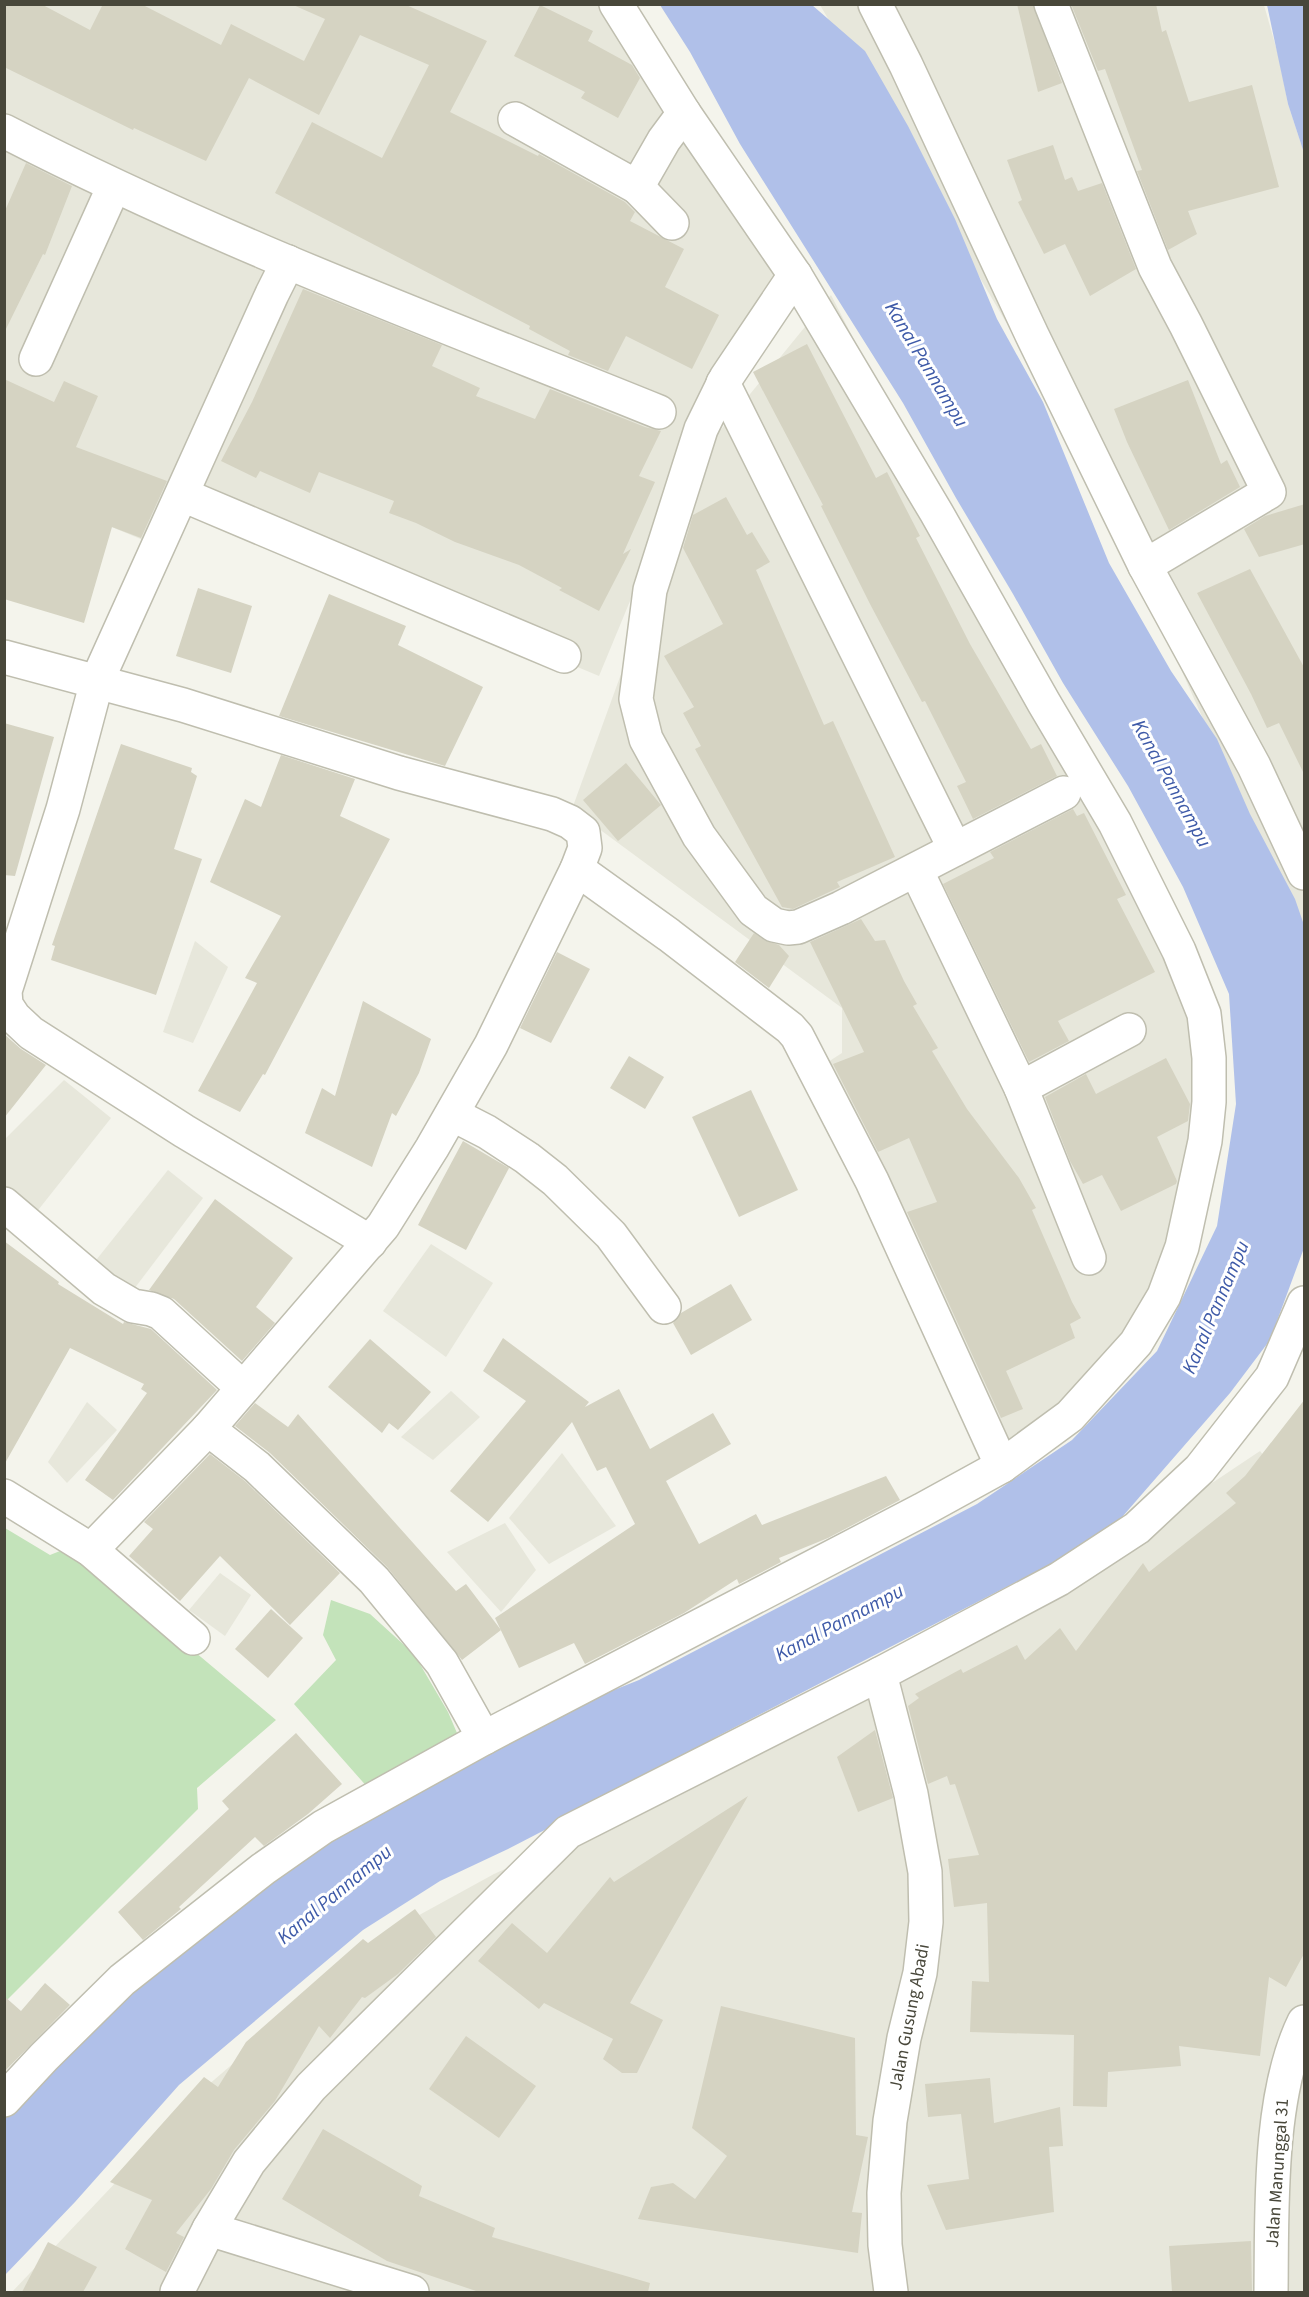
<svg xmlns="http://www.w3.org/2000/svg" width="1309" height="2297" viewBox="0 0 1309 2297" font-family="'Source Sans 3',sans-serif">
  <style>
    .residential { fill: #e7e7db }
    .green { fill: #c3e3ba }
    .water { fill: #b0c0e9 }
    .building { fill: #d5d3c2 }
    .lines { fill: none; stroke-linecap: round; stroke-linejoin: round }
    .minor-casing { stroke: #bfbeaf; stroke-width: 36 }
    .tertiary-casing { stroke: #bfbeaf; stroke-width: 36 }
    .minor { stroke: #fff; stroke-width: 33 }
    .tertiary { stroke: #fff; stroke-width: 33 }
    .labels { text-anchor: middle; stroke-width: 6; stroke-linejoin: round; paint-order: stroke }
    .street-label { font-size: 18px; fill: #48473a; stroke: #fff }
    .water-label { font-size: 20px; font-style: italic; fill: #3e5aa8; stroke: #fff }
  </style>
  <rect width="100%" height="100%" fill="#f4f4ec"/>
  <g class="residential">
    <polygon points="5,5 615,5 787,272 743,328 599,676 169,497 143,540 78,513 5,494"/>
    <polygon points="820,5 1264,5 1279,58 1288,104 1304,153 1304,969 1224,766 1092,469"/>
    <polygon points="831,295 1198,1008 1190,1184 1160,1284 1101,1380 990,1452 806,1076 842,1053 842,1008 572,809 701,454"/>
    <polygon points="195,941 228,967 193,1043 163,1032"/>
    <polygon points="64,1080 111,1118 35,1214 5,1187 5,1139"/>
    <polygon points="168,1170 203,1198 131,1293 93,1264"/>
    <polygon points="431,1244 493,1283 446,1357 383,1311"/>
    <polygon points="451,1391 480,1417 433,1460 401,1437"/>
    <polygon points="87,1402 117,1430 67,1483 48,1462"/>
    <polygon points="1260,1451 1304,1507 1304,2292 12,2292 207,2086 381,1936 494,1874 697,1783 1004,1622"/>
    <polygon points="562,1453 616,1526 549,1564 509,1518"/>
    <polygon points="505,1523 536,1570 501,1612 447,1552"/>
    <polygon points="220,1573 251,1595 225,1636 189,1610"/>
  </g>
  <g class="green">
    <polygon points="5,1528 50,1555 70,1547 276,1720 197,1788 198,1809 5,2002"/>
    <polygon points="331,1600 370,1614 414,1654 448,1712 460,1740 369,1789 294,1704 336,1660 323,1635"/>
  </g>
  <g class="water">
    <polygon points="660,5 812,5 865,51 908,126 955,219 997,319 1043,402 1109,563 1171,671 1217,739 1250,814 1295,899 1304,925 1304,1248 1270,1340 1230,1393 1116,1524 1074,1552 718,1736 622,1790 508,1849 440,1881 363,1930 179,2085 75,2202 5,2275 5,2117 161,1962 316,1843 564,1710 639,1680 977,1504 1072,1440 1157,1351 1217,1226 1236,1104 1229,994 1183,887 1128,786 1063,683 1013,594 956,498 903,403 740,144 690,52"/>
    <polygon points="1267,5 1304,5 1304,153 1288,104"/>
  </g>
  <g class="building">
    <polygon points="4,4 41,4 90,30 103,4 141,4 221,45 231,24 304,61 325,19 291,4 404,4 487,41 450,112 538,156 539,154 625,202 635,212 630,221 684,249 665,287 719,315 692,369 626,336 608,371 568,355 570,351 529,329 530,326 275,193 312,122 382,158 429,65 360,35 319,115 249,78 206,161 134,128 133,130 4,67"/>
    <polygon points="1017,4 1033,4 1062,83 1038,92"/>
    <polygon points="1071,4 1156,4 1162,32 1166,30 1189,102 1252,85 1279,187 1188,211 1197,234 1168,250 1137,171 1142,170 1105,69 1098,71"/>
    <polygon points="540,5 593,31 588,41 632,65 640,78 618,118 581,98 585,92 514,56"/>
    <polygon points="1053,145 1065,180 1072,177 1078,191 1102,183 1136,269 1090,296 1065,244 1044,254 1018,202 1022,200 1007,160"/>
    <polygon points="26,163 72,186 45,255 43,254 4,333 4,213"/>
    <polygon points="303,289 442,345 432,366 480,388 476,396 535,419 550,389 645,427 661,431 639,476 655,482 623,554 631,549 599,611 559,590 562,588 519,565 455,542 416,523 389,513 394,501 319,472 310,493 260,471 256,478 221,461 252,402"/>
    <polygon points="807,344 876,478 887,472 920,536 916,538 970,644 1031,749 1041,744 1057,776 973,819 957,786 966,782 925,701 922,702 870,604 821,506 823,505 753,372"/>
    <polygon points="4,379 54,402 64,381 98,396 76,447 167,481 141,538 112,527 84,623 4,599"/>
    <polygon points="1188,380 1221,464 1227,460 1240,487 1169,530 1127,442 1114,409"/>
    <polygon points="726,497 747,535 752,532 770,562 756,570 824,725 833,721 895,857 837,882 840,887 793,909 782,907 695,749 701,746 683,713 694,707 664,656 723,624 683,548 693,515"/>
    <polygon points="1305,504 1305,544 1259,557 1244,529 1265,516"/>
    <polygon points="1250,569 1305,669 1305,776 1279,723 1267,728 1251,694 1197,593"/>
    <polygon points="198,588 252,606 231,673 176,656"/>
    <polygon points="329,594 406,626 398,645 483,687 445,766 279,716"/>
    <polygon points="4,723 54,737 15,876 4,875"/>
    <polygon points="121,744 192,768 191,772 197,776 174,849 202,859 156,995 51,960 55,946 52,945"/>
    <polygon points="281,755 355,779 340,816 390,839 265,1075 263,1074 240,1112 198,1091 257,983 245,978 281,916 210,882 245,799 261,807"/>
    <polygon points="626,763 661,805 618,841 583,800"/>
    <polygon points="1073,809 1077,816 1084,813 1126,895 1117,899 1155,972 1058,1021 1069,1041 1029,1062 943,884 994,858 990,852"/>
    <polygon points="861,919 875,941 885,940 904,981 917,1004 913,1006 938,1048 932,1051 967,1109 1019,1178 1036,1208 1032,1210 1072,1302 1081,1318 1070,1324 1075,1338 1006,1371 1023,1409 1001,1418 907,1212 937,1202 909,1138 878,1152 833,1064 864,1052 810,942"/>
    <polygon points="754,933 764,940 779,945 789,956 769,988 735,962"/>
    <polygon points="557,952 590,969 551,1043 520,1028"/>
    <polygon points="363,1001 431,1039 419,1073 396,1116 392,1113 372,1167 305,1133 322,1088 335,1096"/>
    <polygon points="4,1034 21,1049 46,1065 4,1118"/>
    <polygon points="629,1056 664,1077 645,1109 610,1088"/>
    <polygon points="1166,1058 1190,1104 1188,1121 1157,1137 1177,1181 1176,1184 1121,1211 1102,1175 1083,1184 1070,1161 1045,1097 1086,1074 1096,1094"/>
    <polygon points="751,1090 798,1190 739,1217 692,1117"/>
    <polygon points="463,1141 509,1168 466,1250 418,1225"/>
    <polygon points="215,1199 293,1258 256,1307 275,1323 242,1361 174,1299 149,1290"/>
    <polygon points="4,1241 59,1282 58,1284 123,1324 124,1322 151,1329 217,1390 113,1500 85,1480 147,1393 141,1389 144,1384 70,1348 4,1465"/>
    <polygon points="731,1284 752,1320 691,1355 673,1323 681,1313"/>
    <polygon points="503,1338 589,1402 585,1407 619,1389 650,1449 713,1413 731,1444 666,1481 699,1544 756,1514 762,1525 886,1476 900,1500 828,1538 779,1558 781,1562 739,1584 737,1579 684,1613 585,1664 574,1643 519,1668 495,1618 635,1524 606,1467 597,1471 572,1422 488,1522 450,1491 526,1401 483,1371"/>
    <polygon points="370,1339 431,1392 398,1430 389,1423 382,1433 328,1387"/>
    <polygon points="1305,1399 1305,1952 1286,1987 1269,1977 1260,2056 1179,2046 1181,2066 1108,2072 1107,2107 1073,2106 1074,2035 970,2032 972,1981 989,1982 987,1903 954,1907 948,1859 979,1855 955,1784 950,1785 947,1776 928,1784 908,1706 919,1698 915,1694 961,1669 963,1673 1017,1645 1025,1660 1060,1628 1076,1651 1143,1563 1149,1572 1236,1503 1226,1493 1245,1476"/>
    <polygon points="255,1403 288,1427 298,1414 456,1591 466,1584 501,1630 462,1660 387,1567 270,1453 235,1426"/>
    <polygon points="210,1454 245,1481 340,1573 290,1625 220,1556 180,1601 129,1556 153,1529 144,1522"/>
    <polygon points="271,1609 303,1638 268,1678 235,1649"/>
    <polygon points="875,1730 893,1798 858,1812 837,1757"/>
    <polygon points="296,1733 342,1784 308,1814 264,1846 255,1837 179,1907 181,1909 143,1940 118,1912 229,1809 222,1801"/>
    <polygon points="748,1796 630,2003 663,2020 637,2073 622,2073 603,2059 613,2039 544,2003 539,2009 478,1961 512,1923 547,1953 610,1877 614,1882"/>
    <polygon points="415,1909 436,1937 398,1974 365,1998 362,1997 330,2038 319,2026 275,2101 234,2150 211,2189 176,2233 184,2237 166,2272 125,2249 152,2200 110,2182 204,2077 218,2087 246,2042 363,1939 368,1943"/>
    <polygon points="45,1983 70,2005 4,2072 4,1996 21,2011"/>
    <polygon points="721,2006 855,2038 856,2135 868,2137 852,2212 862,2213 858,2253 638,2219 651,2187 673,2183 695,2199 727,2156 692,2128"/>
    <polygon points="466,2036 536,2086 499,2138 429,2089"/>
    <polygon points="990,2078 994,2123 1060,2107 1063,2146 1049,2147 1054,2212 946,2230 927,2185 969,2179 961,2114 928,2117 925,2084"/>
    <polygon points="323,2129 422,2186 419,2196 495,2228 492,2237 650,2283 648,2292 479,2292 387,2261 282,2199"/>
    <polygon points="1251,2241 1252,2292 1172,2292 1169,2246"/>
    <polygon points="48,2242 97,2267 83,2292 22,2292"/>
  </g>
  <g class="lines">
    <defs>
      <g id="minor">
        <polyline points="1051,4 1155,267 1186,325 1269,492 1145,566"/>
        <polyline points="515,119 637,187 664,140 684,113"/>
        <path d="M4 131C215 240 439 323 659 412"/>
        <polyline points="637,187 672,223"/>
        <polyline points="288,262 272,294 97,681 63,809 5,991 6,1005 14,1017 31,1033 184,1131 370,1242"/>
        <polyline points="795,275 726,378 701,429 650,590 636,699 646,739 699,836 753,910 774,925 788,928 798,927 841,908 1064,793"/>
        <polyline points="36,359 114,186"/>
        <polyline points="723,383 955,849"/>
        <polyline points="183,495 564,656"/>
        <polyline points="4,657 183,705 399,773 552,814 570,822 583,832 585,848 577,869 491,1045 432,1148 383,1226 208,1429 91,1550"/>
        <polyline points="577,869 669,935 790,1028 797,1036 872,1181 1002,1466"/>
        <polyline points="916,870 1021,1088 1089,1258"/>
        <polyline points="1021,1088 1129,1030"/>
        <polyline points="452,1114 487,1132 527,1158 555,1180 611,1235 664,1307"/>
        <polyline points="4,1204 104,1289 133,1306 151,1309 161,1313 243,1388"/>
        <polyline points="208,1429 257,1467 374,1580 442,1663 484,1738"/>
        <polyline points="4,1496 91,1550 193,1638"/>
        <polyline points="880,1674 911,1794 925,1872 926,1922 920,1973 904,2038 890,2121 884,2193 885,2245 891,2292"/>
        <polyline points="4,2100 44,2057 122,1980 263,1869 323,1827 484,1738 922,1510 1002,1466 1070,1416 1136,1343 1164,1296 1182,1247 1205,1141 1209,1102 1209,1058 1204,1014 1179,951 1115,823 1044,703 936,512 795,275 684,113 616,4"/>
        <polyline points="209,2229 412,2292"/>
        <polyline points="177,2292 209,2229 249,2162 311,2087 568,1832 880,1674 1059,1579 1137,1528 1200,1469 1272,1377 1304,1303"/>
        <path d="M1271 2292C1272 2210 1268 2096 1304 2022"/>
      </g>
      <polyline id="tertiary" points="875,4 906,65 1032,335 1145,566 1254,766 1304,873"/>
    </defs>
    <use href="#minor" class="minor-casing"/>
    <use href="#tertiary" class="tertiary-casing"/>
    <use href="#minor" class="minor"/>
    <use href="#tertiary" class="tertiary"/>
  </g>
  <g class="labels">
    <g class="street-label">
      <text transform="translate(909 2017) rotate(-79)" y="6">Jalan Gusung Abadi</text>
      <text transform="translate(1277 2173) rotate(-86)" y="6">Jalan Manunggal 31</text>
    </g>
    <g class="water-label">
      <text transform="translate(927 364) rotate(59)" y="7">Kanal Pannampu</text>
      <text transform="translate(1172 783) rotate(61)" y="7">Kanal Pannampu</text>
      <text transform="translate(1215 1307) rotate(-67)" y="7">Kanal Pannampu</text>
      <text transform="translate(839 1622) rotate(-28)" y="7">Kanal Pannampu</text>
      <text transform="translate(334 1894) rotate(-40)" y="7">Kanal Pannampu</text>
    </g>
  </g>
  <rect width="1309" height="2297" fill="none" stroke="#48473a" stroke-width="12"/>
</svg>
